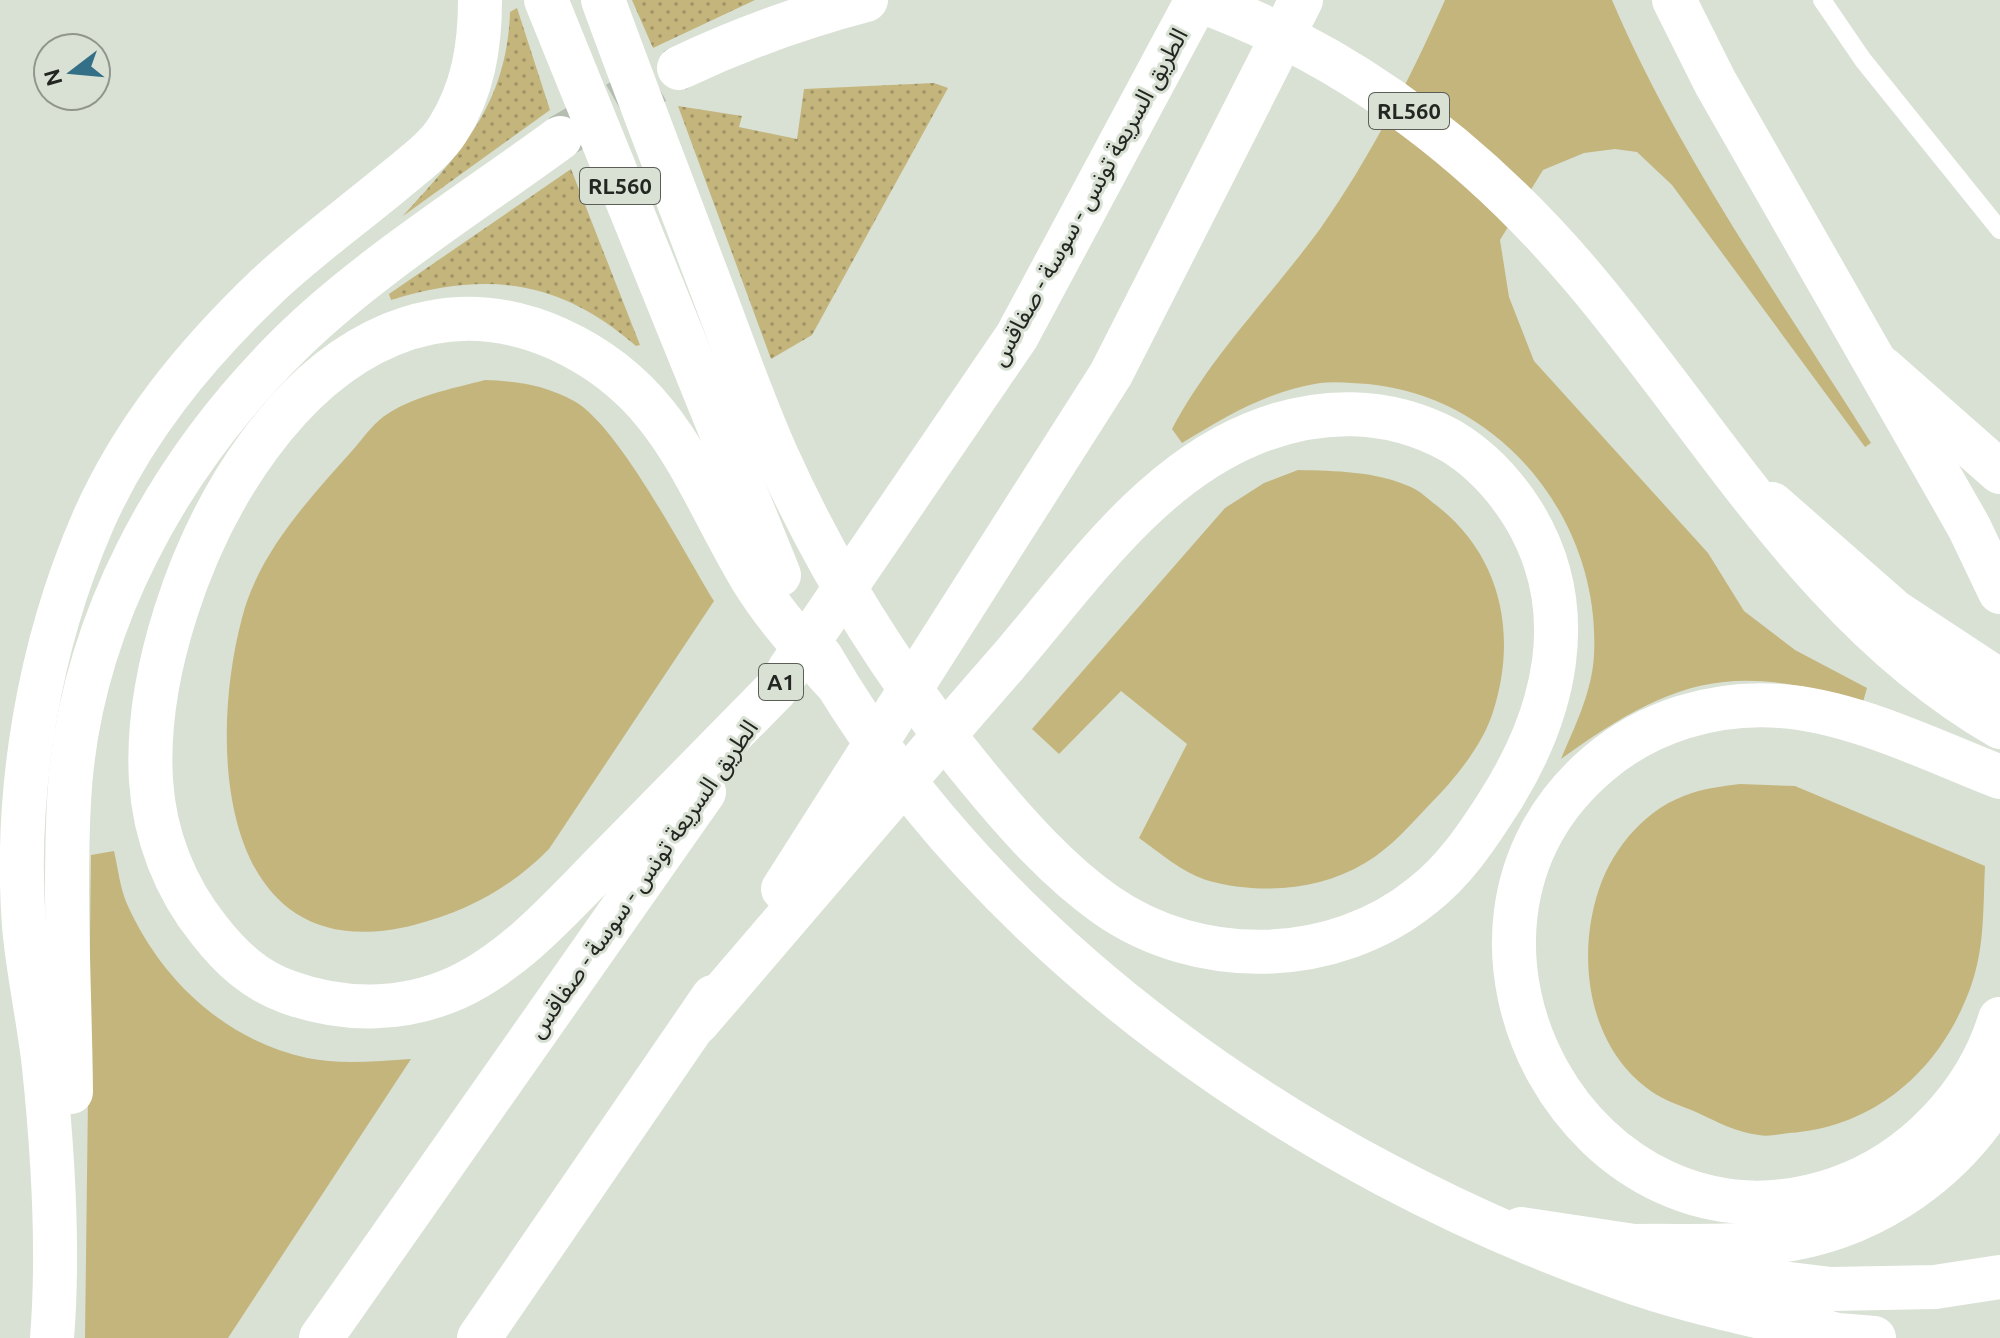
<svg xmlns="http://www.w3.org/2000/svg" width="2000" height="1338" viewBox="0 0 2000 1338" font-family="Ubuntu,'Noto Sans Arabic',sans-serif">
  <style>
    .grass { fill: url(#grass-dots) }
    .garden { fill: #c4b57d }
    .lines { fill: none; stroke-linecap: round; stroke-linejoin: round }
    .highway-tunnel { stroke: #b5bcb0; stroke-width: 44; stroke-dasharray: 44 22; stroke-linecap: butt }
    .lane { stroke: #fff; stroke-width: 18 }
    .secondary { stroke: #fff; stroke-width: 44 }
    .highway { stroke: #fff; stroke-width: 44 }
    .labels { text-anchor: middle; stroke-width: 6; stroke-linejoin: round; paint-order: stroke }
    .shield { fill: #d9e1d4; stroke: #5a5e57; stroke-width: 2 }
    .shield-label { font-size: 22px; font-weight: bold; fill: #242622 }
    .street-label { font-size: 24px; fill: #242622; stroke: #d9e1d4 }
  </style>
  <defs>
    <pattern id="grass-dots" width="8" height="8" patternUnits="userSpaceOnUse" patternTransform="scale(2)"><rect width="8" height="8" fill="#c4b57d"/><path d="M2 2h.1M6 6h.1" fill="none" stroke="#9f9366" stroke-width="1.8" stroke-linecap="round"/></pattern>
  </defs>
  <rect width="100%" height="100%" fill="#d9e1d4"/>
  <g class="grass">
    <polygon points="632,0 755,0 653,48"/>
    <path d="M517 8 550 110 403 216C461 152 507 104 510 12Z"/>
    <polygon points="934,83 948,88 812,335 771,359 678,106 742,116 739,127 797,139 804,89"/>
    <path d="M571 169 640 345 636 346C559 279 487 271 391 300L389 294Z"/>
  </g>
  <g class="garden">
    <path d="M1445 0H1612C1679 157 1781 299 1871 443L1865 447 1672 185 1637 152 1615 149 1584 153 1543 170 1500 240 1509 297 1534 361 1708 553 1744 611 1795 650 1867 688 1863 702C1730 661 1672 679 1561 759 1575 726 1592 692 1594 655 1601 522 1503 397 1368 384 1353 383 1335 381 1320 383 1268 391 1226 416 1182 443L1172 429C1211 355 1271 296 1320 229 1370 158 1410 79 1445 0Z"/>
    <path d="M485 380C517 381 545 385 574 401 619 426 684 553 714 601L549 849C512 887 466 912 414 925 220 974 207 749 242 618 258 554 308 500 351 452 361 441 371 426 383 417 412 396 451 389 485 380Z"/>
    <path d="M1298 470C1336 471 1375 471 1411 487 1420 491 1428 499 1436 505 1501 555 1518 634 1493 712 1483 744 1456 778 1432 802 1412 823 1391 848 1365 863 1319 891 1258 895 1206 880 1182 872 1160 853 1139 838L1187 744 1121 691 1059 754 1032 729 1225 508 1264 483Z"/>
    <path d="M1740 784 1795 786 1985 866C1983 906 1985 947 1971 986 1942 1068 1877 1127 1789 1133 1780 1134 1768 1137 1759 1135 1738 1133 1715 1121 1696 1112 1684 1107 1669 1102 1657 1095 1589 1053 1575 960 1599 889 1614 846 1647 807 1692 793 1707 788 1724 786 1740 784Z"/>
    <path d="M114 851C118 868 120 888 127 904 161 980 225 1040 307 1058 341 1065 376 1061 411 1059L228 1338H85L91 855Z"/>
  </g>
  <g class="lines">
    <polyline class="highway-tunnel" points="560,137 679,68"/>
    <polyline class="lane" points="1822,0 1863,60 2000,230"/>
    <g class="secondary">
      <polyline points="1882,368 2000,472"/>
      <polyline points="1772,504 1895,612 2000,681"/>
      <polyline points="1521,1229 1634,1246 1773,1282 1831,1289 1935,1287 2000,1277"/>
    </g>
    <g class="highway">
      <polyline points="546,0 779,575"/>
      <path d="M603 0C635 88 669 175 702 263 727 327 749 393 777 456 830 574 898 681 980 780 1017 825 1059 872 1106 905 1199 970 1334 968 1423 895 1454 871 1477 837 1498 804 1555 715 1582 610 1523 514 1504 484 1481 459 1451 441 1388 406 1317 407 1252 434 1147 477 1077 582 1006 664 902 783 800 903 697 1023"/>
      <path d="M1198 0C1351 55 1475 151 1580 274 1714 431 1816 621 2000 727"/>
      <polyline points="1674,0 1715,82 1969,527 2000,592"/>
      <path d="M679 68C740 39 801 17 866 0"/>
      <path d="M821 657C990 950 1305 1166 1618 1277 1689 1303 1765 1317 1838 1335L1874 1338"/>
      <polyline points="789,670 1017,336 1197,0"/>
      <path d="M776 689C721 745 666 801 611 857 565 903 517 960 456 988 402 1012 343 1012 288 992 254 980 230 957 209 930 175 888 154 834 151 780 139 583 316 231 558 339 671 390 694 482 752 579 776 618 805 649 835 682"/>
      <path d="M2000 777C1933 751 1853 711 1781 706 1715 701 1648 721 1598 764 1398 934 1586 1274 1836 1189 1913 1163 1977 1095 2000 1019"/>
      <polyline points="783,889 1111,374 1301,0"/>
      <path d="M71 1092C70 995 64 897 69 801 78 627 168 464 291 343 366 269 474 201 560 138"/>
      <path d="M1634 1246C1686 1245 1741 1249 1792 1239 1879 1223 1955 1169 2000 1093"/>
      <path d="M52 1338C59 1252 53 1153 44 1067 39 1020 28 973 24 926 14 791 39 645 93 521 133 430 195 355 266 287 306 249 352 216 394 181 412 166 436 149 448 129 473 90 480 46 480 0"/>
      <polyline points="321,1338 704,792"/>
      <polyline points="479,1338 713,997"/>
    </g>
  </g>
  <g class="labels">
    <g class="shield">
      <rect x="1369" y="93" width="80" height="36" rx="6"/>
      <rect x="580" y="168" width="80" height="36" rx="6"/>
      <rect x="759" y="664" width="44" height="36" rx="6"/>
    </g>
    <g class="shield-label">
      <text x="1409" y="119">RL560</text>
      <text x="620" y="194">RL560</text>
      <text x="781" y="690">A1</text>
    </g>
    <g class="street-label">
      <text transform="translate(1089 197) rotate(-61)" y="8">الطريق السريعة تونس - سوسة - صفاقس</text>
      <text transform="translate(643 879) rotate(-55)" y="8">الطريق السريعة تونس - سوسة - صفاقس</text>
    </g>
  </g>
  <g transform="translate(72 72) rotate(254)"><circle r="38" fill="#d9e1d4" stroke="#91968d" stroke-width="2"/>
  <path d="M0-6L14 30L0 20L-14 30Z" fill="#336f87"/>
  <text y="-12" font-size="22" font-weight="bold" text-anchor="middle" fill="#242622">N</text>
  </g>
</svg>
